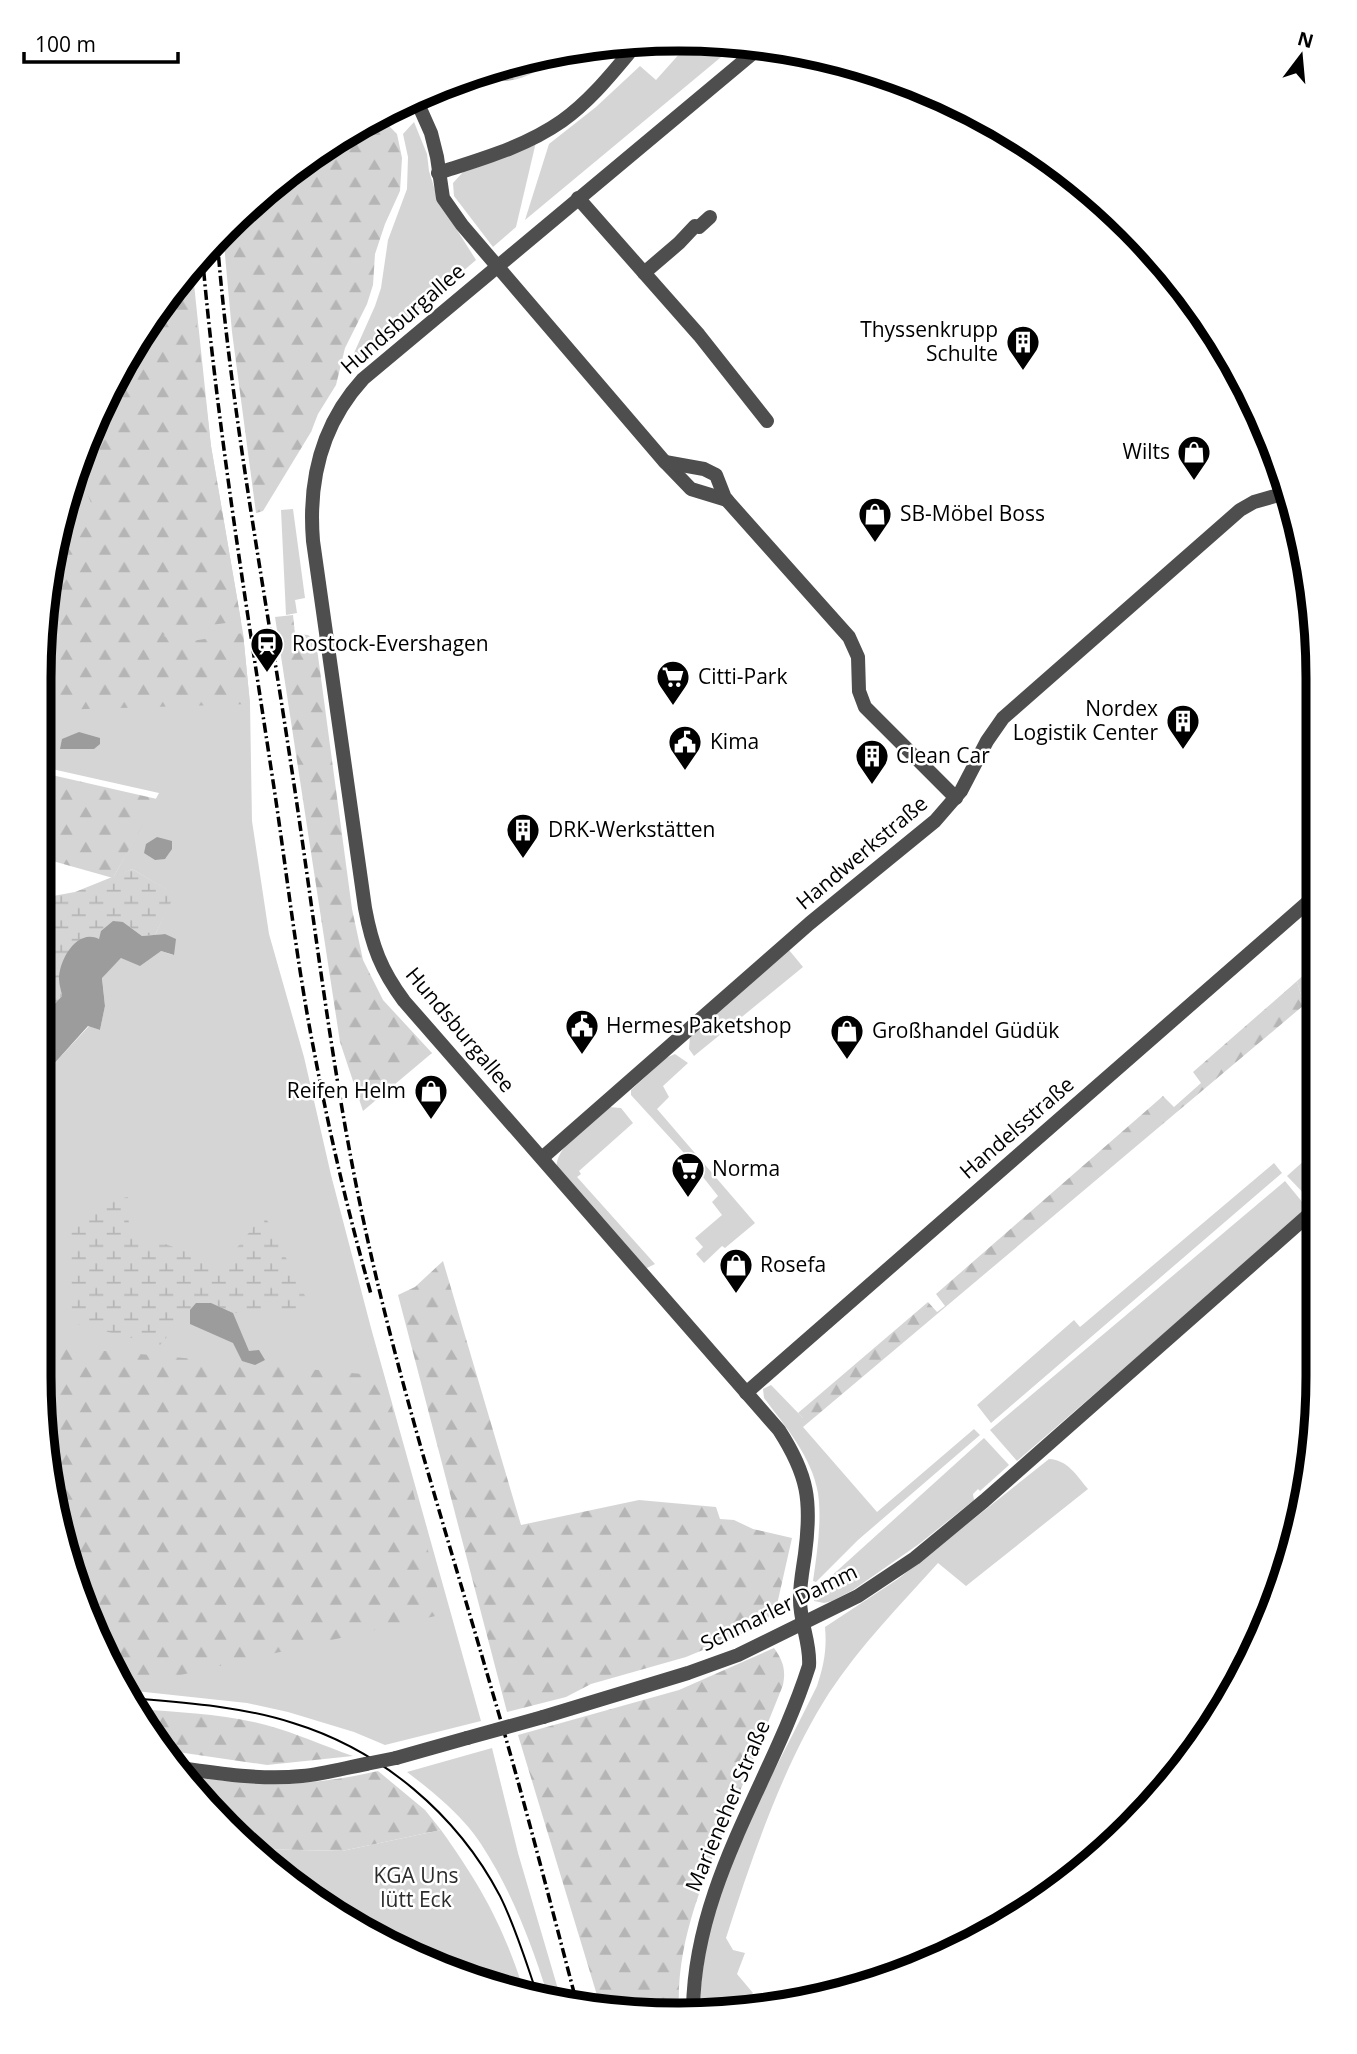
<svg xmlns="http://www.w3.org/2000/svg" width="1357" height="2054" viewBox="0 0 1357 2054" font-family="'Open Sans',sans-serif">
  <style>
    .green { fill: #d5d5d5 }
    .forest { fill: url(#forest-firs) }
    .wetland { fill: url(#wetland-marsh) }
    .water { fill: #9c9c9c }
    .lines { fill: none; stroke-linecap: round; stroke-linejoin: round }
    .minor { stroke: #4e4e4e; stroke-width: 14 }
    .tram { stroke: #000; stroke-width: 2 }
    .rail { stroke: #000; stroke-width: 3.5; stroke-dasharray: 10 3.5 2 3.5; stroke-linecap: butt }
    .minor-bridge { stroke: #4e4e4e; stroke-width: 14 }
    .labels { text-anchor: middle; stroke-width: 5; stroke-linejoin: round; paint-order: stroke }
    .street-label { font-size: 21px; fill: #000; stroke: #fff }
    .poi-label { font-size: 21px; fill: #000; stroke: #fff; text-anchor: start }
    .park-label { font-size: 21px; fill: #2c2c2c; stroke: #fff }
    .rim { fill: none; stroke: #000; stroke-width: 9 }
  </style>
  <defs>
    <pattern id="forest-firs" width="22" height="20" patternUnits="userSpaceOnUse" patternTransform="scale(1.75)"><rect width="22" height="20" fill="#d5d5d5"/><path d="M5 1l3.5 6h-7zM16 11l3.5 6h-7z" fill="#b5b5b5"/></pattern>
    <pattern id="wetland-marsh" width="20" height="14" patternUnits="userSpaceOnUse" patternTransform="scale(1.75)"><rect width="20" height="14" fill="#d5d5d5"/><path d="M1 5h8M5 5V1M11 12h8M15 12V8" fill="none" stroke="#b5b5b5"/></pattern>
  </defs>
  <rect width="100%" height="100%" fill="#fff"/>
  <g class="green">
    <polygon points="690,42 738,43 525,220 549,144 596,107 640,66 656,80"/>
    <polygon points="414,122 427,154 429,171 438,200 476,260 346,371 375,306 381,288 388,240 407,189 408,157 403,134"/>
    <polygon points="536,142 516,227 493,247 454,196 453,183 464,171"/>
    <polygon points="192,265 211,446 243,633 250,704 252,821 269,934 304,1057 331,1175 371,1328 481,1721 385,1745 354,1732 288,1712 247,1703 126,1690 72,1581 39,1376 41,1077 48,1082 52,1066 89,1026 100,1030 105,1006 102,977 121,958 161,951 173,955 165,934 155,935 174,894 132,869 113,878 159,793 43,767 44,595 104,396"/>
    <polygon points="293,509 305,598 295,600 297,613 286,615 281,510"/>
    <polygon points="789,950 803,967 694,1056 689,1049 690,1036"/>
    <polygon points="1315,965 1315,1018 1304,1005 1297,981"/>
    <polygon points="675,1054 688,1063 663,1086 669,1097 657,1109 755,1223 725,1248 722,1246 704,1263 696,1254 703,1247 695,1238 722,1215 712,1202 718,1196 684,1153 631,1095 631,1090 666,1058"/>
    <path d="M609 1107 621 1108 633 1123 579 1171 581 1174 577 1177 655 1264 645 1269 557 1170C552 1148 593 1121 609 1107Z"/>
    <polygon points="1315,1151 1314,1202 1313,1203 1287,1176"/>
    <polygon points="1274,1163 1282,1173 991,1423 977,1405 1074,1320 1080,1327"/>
    <polygon points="1285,1181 1308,1209 1017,1461 990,1430"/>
    <path d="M771 1385 803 1418V1427L877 1512 974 1429 980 1435 858 1540 816 1582 813 1581C817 1553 822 1521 818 1493 812 1457 785 1426 764 1398L763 1389Z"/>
    <polygon points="984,1438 1009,1465 980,1491 978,1489 973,1494 974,1500 919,1544 853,1590 832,1601 824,1603 814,1601 817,1589"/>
    <path d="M1049 1459C1068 1460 1076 1475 1088 1489L966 1586 938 1563C900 1605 860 1646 829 1693 783 1765 752 1857 726 1938L733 1950 745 1953 737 1974 753 1993 743 2004 699 2008C702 1972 706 1936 717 1902 740 1830 784 1754 817 1686 824 1665 827 1649 825 1627L898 1579Z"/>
    <path d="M492 1748 518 1853 560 1996 547 1993C531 1942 511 1890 481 1844 464 1817 432 1791 407 1772Z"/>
    <path d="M441 1830C479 1883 503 1925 523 1988L434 1967 289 1883 257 1849 342 1851Z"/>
  </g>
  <g class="forest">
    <path d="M565 52C538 72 509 92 476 74L513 60Z"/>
    <polygon points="378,115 397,134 402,158 400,191 385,224 375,254 373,285 367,304 345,348 336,385 318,414 311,432 263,511 256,513 232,332 223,233 289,171"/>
    <polygon points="190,267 211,446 241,621 188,628 163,636 192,641 243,633 250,704 54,710 43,756 44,595 65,526 77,525 91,503 80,474 104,396"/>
    <polygon points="293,615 295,634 308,635 316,641 352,909 363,960 383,1000 432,1053 363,1111 340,1042 275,617"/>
    <polygon points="43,773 157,799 113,878 42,858"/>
    <polygon points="1297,981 1304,1005 803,1427 803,1418 798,1413 928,1302 937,1312 945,1306 936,1294 1163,1096 1174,1107 1201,1083 1193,1072"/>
    <polygon points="443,1261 521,1525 639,1500 716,1507 720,1519 734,1520 753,1529 792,1538 776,1609 761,1626 686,1657 591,1684 566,1697 507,1712 398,1295 415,1287"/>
    <polygon points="39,1345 384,1376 444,1614 125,1688 72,1581 39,1376"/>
    <path d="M774 1648C783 1661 786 1669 783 1685 765 1730 747 1775 728 1820 703 1881 676 1942 679 2010L637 2014 600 2005 518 1735 679 1690Z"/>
    <path d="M136 1709C178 1712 224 1714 266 1725 296 1733 324 1746 353 1756L267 1765 164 1750 147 1731Z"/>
    <path d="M378 1771 425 1810 441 1830 342 1851 257 1849 188 1776C259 1787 308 1787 378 1771Z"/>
  </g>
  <g class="wetland">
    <polygon points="132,869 175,894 155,935 142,936 123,922 99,939 59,978 62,996 51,1009 53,1026 41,1044 42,898 75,892"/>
    <polygon points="128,1197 129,1231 223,1265 264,1214 311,1308 233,1313 211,1303 196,1303 160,1345 72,1323 69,1226 100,1201"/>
  </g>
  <g class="water">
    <polygon points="79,732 100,738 100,744 94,749 60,749 62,739"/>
    <polygon points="157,837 172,841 172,849 165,859 155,860 144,853 146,844"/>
    <path d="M113 921 123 922 142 936 165 934 176 939 174 955 161 951 140 966 121 958 102 978 105 1006 100 1030 88 1026 52 1066 47 1083 41 1077V1044L53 1026 51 1008 62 996C61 990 59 984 59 979 59 960 77 928 99 939L101 931Z"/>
    <polygon points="196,1303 211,1303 233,1313 249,1351 259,1350 265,1360 255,1365 242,1361 233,1343 190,1324 190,1310"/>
  </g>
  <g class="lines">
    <g class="minor">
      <polyline points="415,97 431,133 437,157 443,198 462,225 664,461 691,489 727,500"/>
      <path d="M438 173C481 159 525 147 562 121 593 99 616 68 640 40"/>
      <polyline points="578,198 699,335 767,421"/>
      <polyline points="644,273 679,243 695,226 699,227 710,217"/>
      <polyline points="665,462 704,469 716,475 725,498 849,637 858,657 859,691 865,707 956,798"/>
      <polyline points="542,1158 810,923 935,821 961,791 987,741 1003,718 1240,510 1254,502 1289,492"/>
      <polyline points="746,1393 1316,895"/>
      <polyline points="543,1717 688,1673 738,1655 858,1596 915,1558 984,1501 1314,1210"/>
      <polyline points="396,1758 467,1738"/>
      <path d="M181 1768C220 1774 262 1780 302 1776 323 1774 345 1768 366 1764"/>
      <path d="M693 2009C695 1882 772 1782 809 1666 811 1643 799 1621 800 1597 800 1583 803 1568 805 1554 812 1501 808 1475 779 1430L404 1001C381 970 372 946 365 908L313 541C308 480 321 425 363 379L764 44"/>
    </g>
    <path class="tram" d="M130 1698C185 1703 241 1706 293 1723 381 1750 457 1814 500 1896 515 1926 525 1959 536 1991"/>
    <g class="rail">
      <path d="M217 238C231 413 264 585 290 758 314 913 331 1070 364 1223 398 1382 448 1538 493 1694 523 1795 549 1898 576 2000"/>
      <path d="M202 252C217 425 245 596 271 768 286 864 296 961 315 1056 330 1136 349 1216 371 1294"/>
    </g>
    <g class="minor-bridge">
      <polyline points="467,1738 543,1717"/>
      <polyline points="366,1764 396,1758"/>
    </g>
  </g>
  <defs>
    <symbol id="building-pin" viewBox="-11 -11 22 30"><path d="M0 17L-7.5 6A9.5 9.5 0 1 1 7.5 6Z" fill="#000" stroke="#fff"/><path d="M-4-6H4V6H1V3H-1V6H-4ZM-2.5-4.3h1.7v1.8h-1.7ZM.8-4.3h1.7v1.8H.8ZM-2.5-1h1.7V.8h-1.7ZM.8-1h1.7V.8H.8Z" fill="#fff"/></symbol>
    <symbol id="shop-pin" viewBox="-11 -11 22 30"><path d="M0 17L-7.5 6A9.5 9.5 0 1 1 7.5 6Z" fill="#000" stroke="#fff"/><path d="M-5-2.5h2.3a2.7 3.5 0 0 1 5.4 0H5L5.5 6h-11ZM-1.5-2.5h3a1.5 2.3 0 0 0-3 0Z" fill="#fff"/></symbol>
    <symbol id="station-pin" viewBox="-11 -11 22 30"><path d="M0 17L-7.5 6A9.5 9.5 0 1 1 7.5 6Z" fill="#000" stroke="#fff"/><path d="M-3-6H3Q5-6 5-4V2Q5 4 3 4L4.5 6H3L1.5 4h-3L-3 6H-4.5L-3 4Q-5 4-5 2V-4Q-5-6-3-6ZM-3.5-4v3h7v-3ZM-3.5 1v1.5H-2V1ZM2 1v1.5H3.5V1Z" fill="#fff"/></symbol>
    <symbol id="supermarket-pin" viewBox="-11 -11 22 30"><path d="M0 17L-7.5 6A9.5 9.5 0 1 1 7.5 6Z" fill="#000" stroke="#fff"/><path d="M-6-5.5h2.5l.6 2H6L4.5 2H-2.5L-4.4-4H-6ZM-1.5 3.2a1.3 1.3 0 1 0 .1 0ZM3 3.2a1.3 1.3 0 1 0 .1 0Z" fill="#fff"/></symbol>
    <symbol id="civic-pin" viewBox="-11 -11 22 30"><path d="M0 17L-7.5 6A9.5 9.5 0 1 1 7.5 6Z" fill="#000" stroke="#fff"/><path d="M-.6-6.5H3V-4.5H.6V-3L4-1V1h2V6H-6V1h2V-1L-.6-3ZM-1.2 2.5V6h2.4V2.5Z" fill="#fff"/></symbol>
  </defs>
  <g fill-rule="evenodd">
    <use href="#building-pin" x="1004" y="323" width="38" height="52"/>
    <use href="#shop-pin" x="1175" y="433" width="38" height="52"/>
    <use href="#shop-pin" x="856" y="495" width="38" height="52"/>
    <use href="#station-pin" x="248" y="625" width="38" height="52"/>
    <use href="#supermarket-pin" x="654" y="658" width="38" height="52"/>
    <use href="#building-pin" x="1164" y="702" width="38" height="52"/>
    <use href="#civic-pin" x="666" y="723" width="38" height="52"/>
    <use href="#building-pin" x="853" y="737" width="38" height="52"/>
    <use href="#building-pin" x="504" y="811" width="38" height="52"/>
    <use href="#civic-pin" x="563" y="1007" width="38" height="52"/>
    <use href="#shop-pin" x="828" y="1012" width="38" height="52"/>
    <use href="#shop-pin" x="412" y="1072" width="38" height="52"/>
    <use href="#supermarket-pin" x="669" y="1150" width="38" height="52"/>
    <use href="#shop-pin" x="717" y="1246" width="38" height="52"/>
  </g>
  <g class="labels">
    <g class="street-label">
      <text transform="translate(403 319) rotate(-41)" y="7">Hundsburgallee</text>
      <text transform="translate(862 853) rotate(-40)" y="7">Handwerkstraße</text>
      <text transform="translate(460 1030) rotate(50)" y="7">Hundsburgallee</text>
      <text transform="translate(1017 1128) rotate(-41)" y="7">Handelsstraße</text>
      <text transform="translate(779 1608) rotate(-26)" y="7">Schmarler Damm</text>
      <text transform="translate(728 1806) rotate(-67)" y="7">Marieneher Straße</text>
    </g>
    <g class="poi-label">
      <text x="998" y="337" text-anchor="end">Thyssenkrupp<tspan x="998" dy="24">Schulte</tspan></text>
      <text x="1170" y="459" text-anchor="end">Wilts</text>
      <text x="900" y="521">SB-Möbel Boss</text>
      <text x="292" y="651">Rostock-Evershagen</text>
      <text x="698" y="684">Citti-Park</text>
      <text x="1158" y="716" text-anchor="end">Nordex<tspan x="1158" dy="24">Logistik Center</tspan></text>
      <text x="710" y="749">Kima</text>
      <text x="896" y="763">Clean Car</text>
      <text x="548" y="837">DRK-Werkstätten</text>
      <text x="606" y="1033">Hermes Paketshop</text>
      <text x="872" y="1038">Großhandel Güdük</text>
      <text x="406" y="1098" text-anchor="end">Reifen Helm</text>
      <text x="712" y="1176">Norma</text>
      <text x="760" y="1272">Rosefa</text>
    </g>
    <g class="park-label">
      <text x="416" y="1883">KGA Uns<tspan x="416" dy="24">lütt Eck</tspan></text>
    </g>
  </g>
  <path d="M0 0H1357V2054H0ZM678 51H679A627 627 0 0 1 1306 678V1376A627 627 0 0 1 679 2003H678A627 627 0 0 1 51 1376V678A627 627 0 0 1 678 51Z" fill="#fff" fill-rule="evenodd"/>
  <path class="rim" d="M678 51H679A627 627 0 0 1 1306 678V1376A627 627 0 0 1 679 2003H678A627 627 0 0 1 51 1376V678A627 627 0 0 1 678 51Z"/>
  <g transform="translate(1301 56) rotate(16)" stroke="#ffffff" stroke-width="5" paint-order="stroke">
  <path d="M0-5L12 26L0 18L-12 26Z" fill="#000000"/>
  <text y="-10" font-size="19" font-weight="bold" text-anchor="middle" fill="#000000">N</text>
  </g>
  <path d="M24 52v10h154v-10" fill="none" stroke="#000000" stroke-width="3.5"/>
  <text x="35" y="52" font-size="21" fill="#000000" stroke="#ffffff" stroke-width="5" paint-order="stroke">100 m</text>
</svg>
